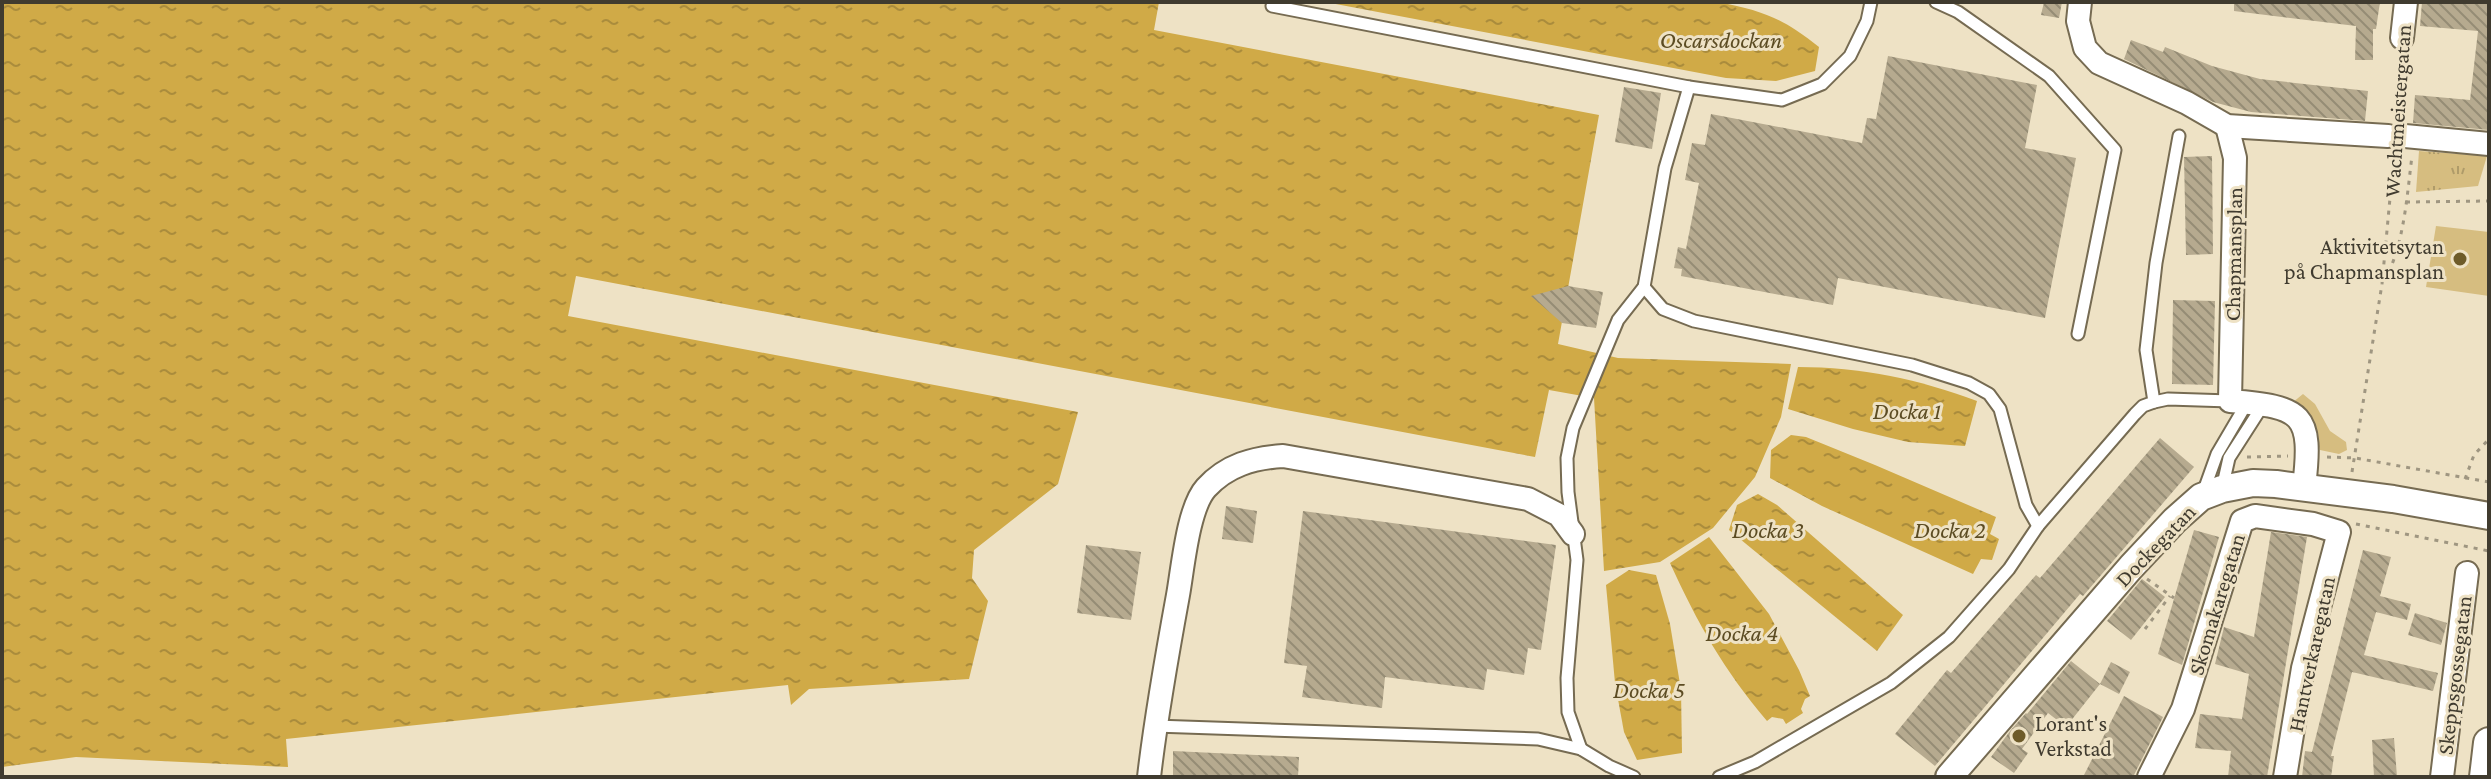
<svg xmlns="http://www.w3.org/2000/svg" width="2491" height="779" viewBox="0 0 2491 779" font-family="'Crimson Pro',serif">
  <style>
    .green { fill: #d6bd80 }
    .park { fill: url(#park-tufts) }
    .water { fill: url(#water-ripples) }
    .building { fill: url(#building-back-hatch) }
    .lines { fill: none; stroke-linecap: round; stroke-linejoin: round }
    .service-casing { stroke: #766b52; stroke-width: 15 }
    .minor-casing { stroke: #766b52; stroke-width: 26 }
    .tertiary-casing { stroke: #766b52; stroke-width: 30 }
    .secondary-casing { stroke: #766b52; stroke-width: 34 }
    .path { stroke: #9f9681; stroke-width: 3; stroke-dasharray: 4 6; stroke-linecap: butt }
    .service { stroke: #fff; stroke-width: 11 }
    .minor { stroke: #fff; stroke-width: 22 }
    .tertiary { stroke: #fff; stroke-width: 26 }
    .secondary { stroke: #fff; stroke-width: 30 }
    .poi-dot { fill: #6e5b29; stroke: #eee2c5; stroke-width: 3 }
    .labels { text-anchor: middle; stroke-width: 6; stroke-linejoin: round; paint-order: stroke }
    .street-label { font-size: 22px; fill: #403b2f; stroke: #eee2c5 }
    .poi-label { font-size: 22px; fill: #403b2f; stroke: #eee2c5; text-anchor: end }
    .water-label { font-size: 24px; font-style: italic; fill: #5c4c23; stroke: #eee2c5 }
  </style>
  <defs>
    <pattern id="park-tufts" width="24" height="20" patternUnits="userSpaceOnUse" patternTransform="scale(2)"><rect width="24" height="20" fill="#d6bd80"/><path d="M3 7l-1-3M5 7V3M7 7l1-3M15 17l-1-3M17 17v-4M19 17l1-3" fill="none" stroke="#af9b69"/></pattern>
    <pattern id="water-ripples" width="26" height="14" patternUnits="userSpaceOnUse" patternTransform="scale(2)"><rect width="26" height="14" fill="#d0aa47"/><path d="M2 4q2-2 4 0t4 0M15 11q2-2 4 0t4 0" fill="none" stroke="#aa8c3c"/></pattern>
    <pattern id="building-back-hatch" width="6" height="6" patternUnits="userSpaceOnUse" patternTransform="scale(2)"><rect width="6" height="6" fill="#b6aa8f"/><path d="M-1 5l2 2M0 0l6 6M5-1l2 2" fill="none" stroke="#958c75"/></pattern>
  </defs>
  <rect width="100%" height="100%" fill="#eee2c5"/>
  <g class="green">
    <polygon points="2436,226 2489,232 2489,296 2426,287"/>
    <polygon points="2303,394 2315,404 2330,431 2346,442 2347,450 2339,454 2320,450 2313,426 2292,403"/>
  </g>
  <polygon class="park" points="2419,151 2487,156 2478,186 2416,192"/>
  <g class="water">
    <polygon points="2,2 1159,2 1154,30 1599,115 1558,344 1618,358 1791,364 1781,417 1755,477 1713,528 1660,562 1604,571 1594,398 1549,390 1535,457 576,276 568,316 1078,412 1058,484 974,550 972,578 988,601 969,679 809,689 791,705 788,685 286,739 288,767 76,757 2,767"/>
    <path d="M1325 2H1718C1764 11 1782 18 1819 47L1815 71 1776 81 1726 78Z"/>
    <path d="M1798 367C1861 367 1918 379 1977 401L1965 446 1908 442 1853 429 1788 409Z"/>
    <polygon points="1791,435 1806,437 1875,465 1996,517 1990,534 1999,539 1992,560 1981,559 1973,574 1822,506 1770,478 1771,450"/>
    <polygon points="1758,494 1777,505 1903,615 1877,651 1729,530 1737,505"/>
    <path d="M1709 537 1769 614 1799 670 1810 696 1805 699 1801 709 1803 713 1786 724 1783 719 1772 717 1767 721C1723 669 1698 624 1670 563Z"/>
    <polygon points="1629,570 1656,575 1670,624 1681,690 1682,753 1637,760 1624,732 1615,683 1606,585"/>
  </g>
  <g class="building">
    <polygon points="2044,2 2062,2 2059,18 2041,15"/>
    <polygon points="2234,2 2380,2 2376,29 2373,29 2373,60 2355,60 2356,26 2234,11"/>
    <polygon points="2422,2 2489,2 2489,130 2413,123 2415,95 2470,100 2478,31 2420,26"/>
    <polygon points="2131,40 2163,52 2165,47 2212,66 2260,79 2368,91 2365,121 2251,112 2213,102 2124,59"/>
    <polygon points="1888,56 2037,85 2025,148 2076,158 2045,318 1838,278 1833,305 1681,276 1682,269 1674,268 1678,247 1686,249 1699,183 1685,180 1692,143 1705,145 1711,114 1862,143 1867,118 1876,119"/>
    <polygon points="1624,87 1661,93 1652,149 1615,142"/>
    <polygon points="2212,156 2213,254 2186,255 2184,157"/>
    <polygon points="1568,286 1603,292 1596,328 1562,323 1531,296"/>
    <polygon points="2173,300 2215,301 2213,385 2172,384"/>
    <polygon points="2160,438 2194,467 2083,596 2080,594 1935,766 1895,734 1947,670 1951,673 2036,575 2040,578"/>
    <polygon points="1226,506 1257,511 1253,543 1222,539"/>
    <polygon points="1303,511 1556,545 1541,650 1528,648 1524,675 1487,669 1484,690 1385,677 1382,708 1302,697 1307,666 1284,663"/>
    <polygon points="2194,530 2219,537 2182,665 2158,654"/>
    <polygon points="2271,532 2307,537 2267,777 2228,777 2231,751 2195,748 2200,714 2242,719 2249,674 2215,664 2224,627 2254,637"/>
    <polygon points="1086,545 1141,552 1131,620 1077,613"/>
    <polygon points="2363,550 2391,557 2380,596 2411,604 2407,620 2376,612 2364,655 2438,673 2433,691 2352,672 2331,756 2334,756 2331,777 2302,777 2305,751 2312,752"/>
    <polygon points="2142,579 2165,597 2131,640 2107,621"/>
    <polygon points="2415,613 2447,623 2441,645 2408,635"/>
    <polygon points="2071,661 2100,684 2066,727 2048,713 2022,749 2028,753 2014,773 1991,757 2010,731 2026,713 2027,714"/>
    <polygon points="2111,662 2130,672 2119,694 2100,684"/>
    <polygon points="2124,696 2163,717 2133,777 2083,777"/>
    <polygon points="2394,738 2397,777 2374,777 2372,740"/>
    <polygon points="1173,751 1299,757 1298,777 1173,777"/>
  </g>
  <g class="lines">
    <defs>
      <g id="service">
        <polyline points="1936,2 1958,12 2049,76 2115,150 2078,334"/>
        <polyline points="1272,6 1689,87 1782,100 1822,84 1850,56 1867,21 1871,2"/>
        <polyline points="1644,287 1663,309 1694,321 1912,365 1969,383 1989,394 2000,409 2026,505 2038,526"/>
        <polyline points="2154,402 2168,399 2230,401"/>
        <polyline points="2222,489 2229,458 2263,405"/>
        <polyline points="2203,493 2217,454 2247,403"/>
        <polyline points="1155,726 1538,739 1581,749 1609,766 1634,777"/>
        <polyline points="1581,749 1568,712 1567,678 1577,560 1568,492 1567,458 1573,428 1618,320 1644,287 1665,168 1689,87"/>
        <polyline points="1719,777 1755,762 1891,683 1949,637 2009,569 2038,526 2135,414 2143,406 2154,402 2146,350 2156,263 2179,136"/>
      </g>
      <g id="minor">
        <polyline points="2080,2 2078,21 2085,48 2099,63 2187,103 2227,126 2388,136"/>
        <polyline points="2402,38 2406,2"/>
        <path d="M2227 126 2235 158 2230 401C2303 407 2313 413 2304 487"/>
        <polyline points="2405,136 2489,144"/>
        <path d="M1149 777C1156 716 1167 655 1178 595 1183 567 1188 508 1206 488 1227 465 1253 458 1283 456L1528 499 1559 515 1573 534"/>
        <polyline points="2149,777 2183,709 2242,521 2255,516 2313,524 2339,532 2303,668 2285,777"/>
        <polyline points="2442,777 2467,573"/>
      </g>
      <polyline id="tertiary" points="1949,777 2131,567 2175,520 2201,497 2222,489 2253,483 2276,484 2393,499 2489,516"/>
      <polyline id="secondary" points="2485,777 2489,743"/>
    </defs>
    <use href="#service" class="service-casing"/>
    <use href="#minor" class="minor-casing"/>
    <use href="#tertiary" class="tertiary-casing"/>
    <use href="#secondary" class="secondary-casing"/>
    <g class="path">
      <polyline points="2396,119 2401,59"/>
      <polyline points="2406,202 2489,201"/>
      <path d="M2384 281C2404 247 2407 195 2412 156"/>
      <polyline points="2247,457 2288,456"/>
      <polyline points="2327,457 2355,458 2489,482"/>
      <polyline points="2352,472 2382,284 2394,155"/>
      <polyline points="2465,479 2474,455 2489,439"/>
      <polyline points="2356,524 2489,551"/>
      <polyline points="2147,579 2174,598"/>
      <polyline points="2145,629 2170,596"/>
    </g>
    <use href="#service" class="service"/>
    <use href="#minor" class="minor"/>
    <use href="#tertiary" class="tertiary"/>
    <use href="#secondary" class="secondary"/>
  </g>
  <g class="poi-dot">
    <circle cx="2460" cy="259" r="8"/>
    <circle cx="2019" cy="736" r="8"/>
  </g>
  <g class="labels">
    <g class="street-label">
      <text transform="translate(2397 111) rotate(-86)" y="8">Wachtmeistergatan</text>
      <text transform="translate(2233 254) rotate(-89)" y="8">Chapmansplan</text>
      <text transform="translate(2155 545) rotate(-46)" y="8">Dockegatan</text>
      <text transform="translate(2216 604) rotate(-73)" y="8">Skomakaregatan</text>
      <text transform="translate(2311 654) rotate(-78)" y="8">Hantverkaregatan</text>
      <text transform="translate(2454 675) rotate(-83)" y="8">Skeppsgossegatan</text>
    </g>
    <g class="poi-label">
      <text x="2444" y="254">Aktivitetsytan<tspan x="2444" dy="25">på Chapmansplan</tspan></text>
      <text x="2035" y="731" text-anchor="start">Lorant's<tspan x="2035" dy="25">Verkstad</tspan></text>
    </g>
    <g class="water-label">
      <text x="1721" y="48">Oscarsdockan</text>
      <text x="1907" y="419">Docka 1</text>
      <text x="1768" y="538">Docka 3</text>
      <text x="1950" y="538">Docka 2</text>
      <text x="1742" y="641">Docka 4</text>
      <text x="1649" y="698">Docka 5</text>
    </g>
  </g>
  <rect width="2491" height="779" fill="none" stroke="#403b2f" stroke-width="8"/>
</svg>
